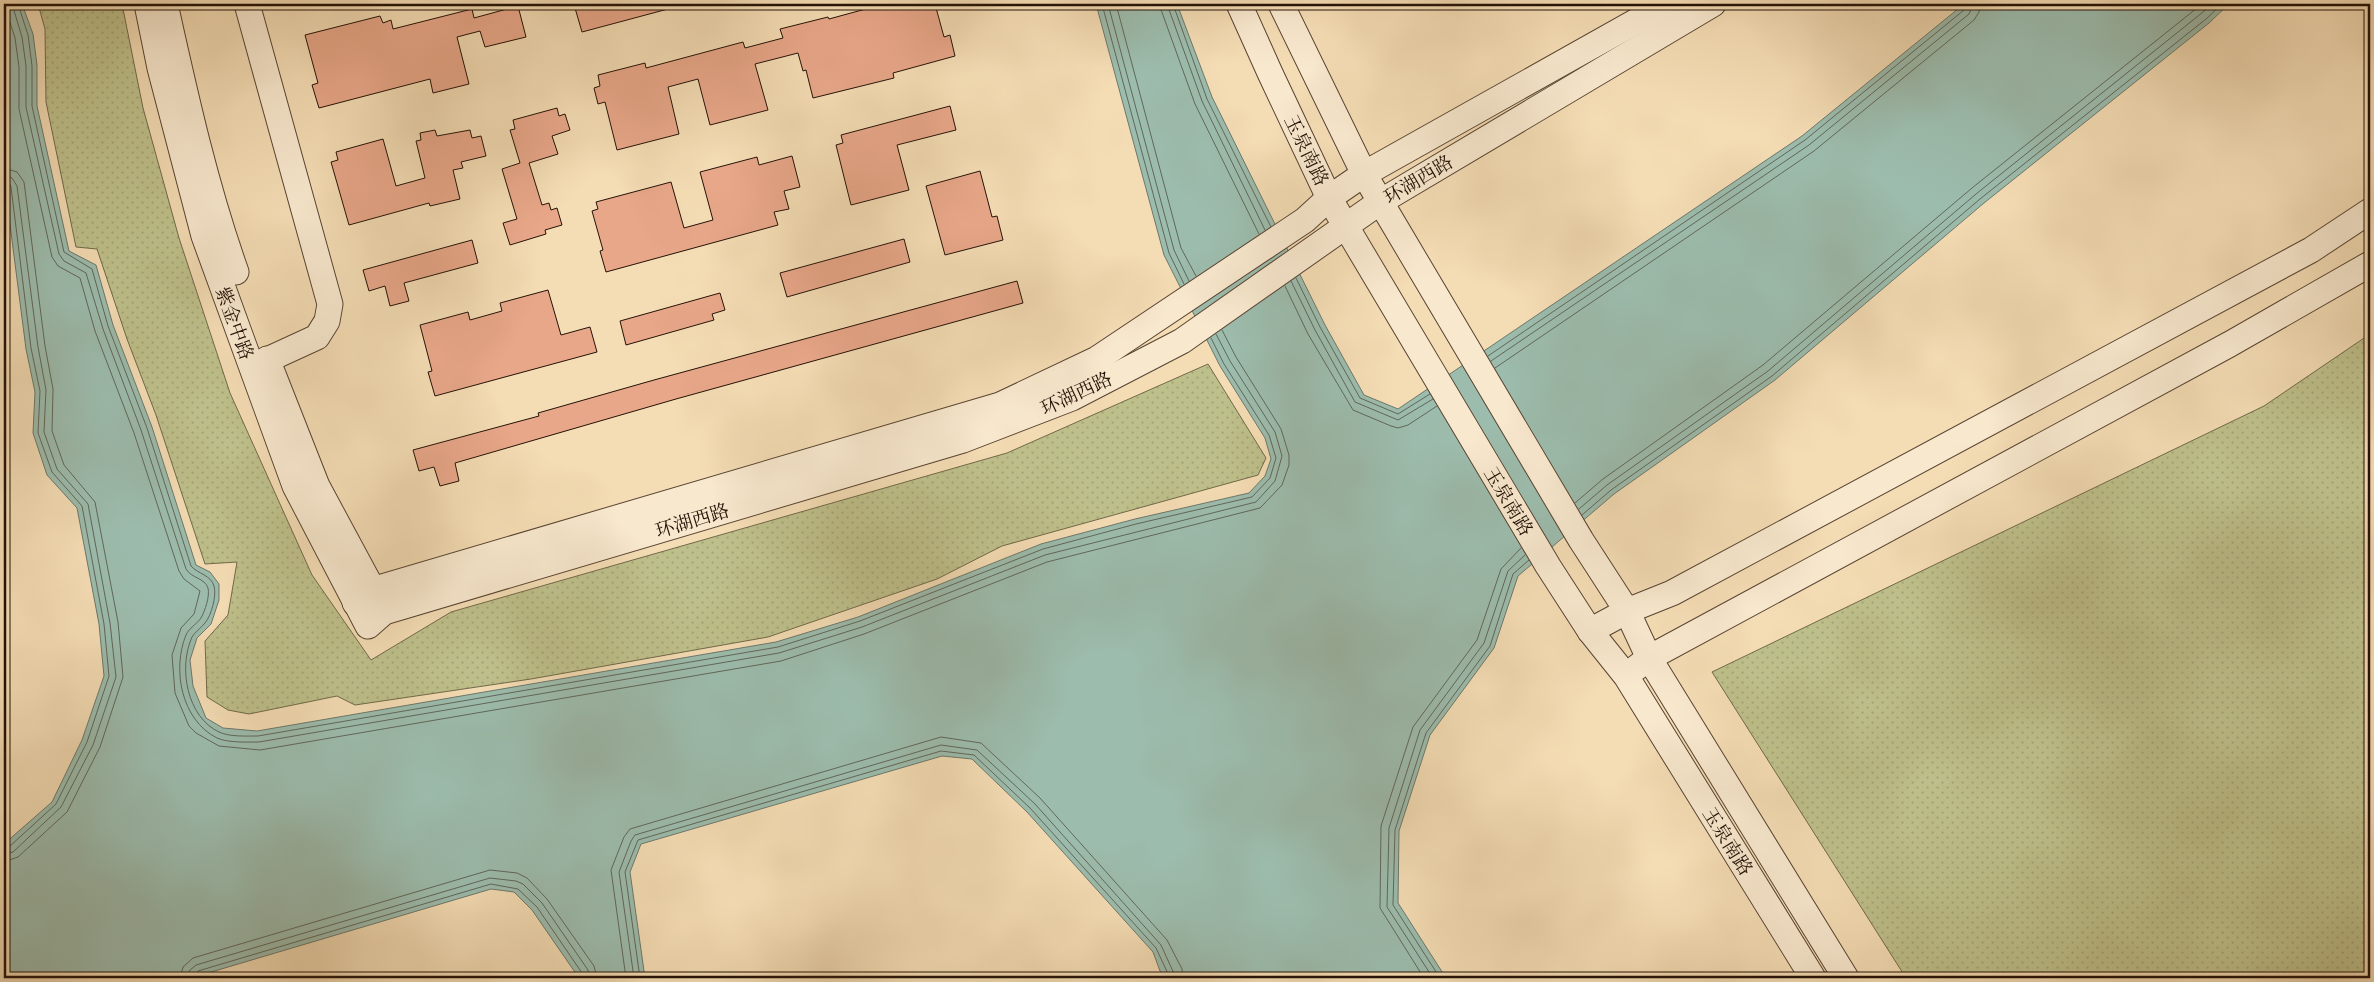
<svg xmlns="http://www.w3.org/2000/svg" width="2374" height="982" viewBox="0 0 2374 982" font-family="'IM FELL DW Pica','Noto Serif SC',serif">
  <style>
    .grass { fill: url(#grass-dots); stroke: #716949 }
    .water { fill: #9cbcad; stroke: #6c786b }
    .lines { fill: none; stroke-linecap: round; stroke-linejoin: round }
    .shore { stroke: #60675a; stroke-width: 1 }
    .building { fill: #e8a789; stroke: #241207 }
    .minor-casing { stroke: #584432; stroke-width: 27 }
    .minor { stroke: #f8e8ce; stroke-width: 25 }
    .labels { text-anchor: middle; stroke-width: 5; stroke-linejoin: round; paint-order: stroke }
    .street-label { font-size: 19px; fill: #241207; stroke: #f8e8ce }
  </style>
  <defs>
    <pattern id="grass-dots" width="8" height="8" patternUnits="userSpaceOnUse" patternTransform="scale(1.25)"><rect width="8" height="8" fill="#bec08b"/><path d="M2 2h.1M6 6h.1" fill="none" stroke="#a3a476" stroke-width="1.8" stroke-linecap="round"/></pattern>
  </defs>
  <rect width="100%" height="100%" fill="#f4dcb4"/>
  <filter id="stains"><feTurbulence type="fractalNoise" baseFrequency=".004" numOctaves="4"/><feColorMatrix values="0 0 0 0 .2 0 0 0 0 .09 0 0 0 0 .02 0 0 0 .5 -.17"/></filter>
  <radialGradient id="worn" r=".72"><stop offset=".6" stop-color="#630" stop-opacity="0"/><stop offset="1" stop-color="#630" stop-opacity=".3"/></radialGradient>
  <g class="grass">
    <polygon points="38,4 122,4 143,108 179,238 230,393 312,575 371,660 451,612 1007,453 1208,364 1266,458 1258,475 1002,546 937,579 768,637 531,679 355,705 337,696 249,714 228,710 207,697 205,641 228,615 237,562 205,564 156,415 127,339 97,249 76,247 46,102 45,29"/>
    <polygon points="2370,334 2370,978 1906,978 1712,672 2264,406"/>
  </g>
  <polygon class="water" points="4,4 22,4 33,34 37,65 37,106 69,251 96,265 113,325 152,427 196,565 210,572 219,584 219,600 211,624 197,638 190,660 193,686 206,718 223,728 257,731 776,642 858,617 1041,544 1135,519 1249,493 1265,476 1271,459 1265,438 1220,366 1164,255 1096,4 1177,4 1212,97 1325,325 1364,395 1398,409 1802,136 1964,4 2229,4 2209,23 1984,203 1775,380 1614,494 1518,576 1494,648 1430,735 1399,831 1398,903 1446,978 1166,978 1160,971 1153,952 1027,812 972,759 942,756 641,844 630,872 645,978 579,978 532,910 514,892 491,889 191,978 4,978 4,844 52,802 82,740 104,676 99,624 77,508 47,475 33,433 35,392 26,349 4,178"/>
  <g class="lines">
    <g class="shore">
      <polyline points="4,4 15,38 19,67 19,109 52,257 58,266 80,278 95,331 134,433 179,571 184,579 200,591 194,614 181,628 172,655 175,693 189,726 196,733 219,746 260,750 781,661 864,634 1047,562 1260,508 1282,485 1289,465 1289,455 1281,429 1236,357 1222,330"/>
      <path d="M12 4 22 37 26 66V107L59 254 64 261 86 273 103 329 141 430 186 569C191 578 205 578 208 588 210 596 205 611 201 618 197 624 189 628 186 635 172 669 181 720 217 738 228 743 247 742 259 742L779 653 862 627 1045 555 1256 502 1275 481 1282 456 1275 432 1230 361 1216 334"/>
      <path d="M18 4 28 35 32 66V106L64 252 92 269 108 326 147 428 191 566C198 574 211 575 214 586 217 596 211 616 205 623 201 628 195 632 192 637 178 668 187 717 219 732 229 737 247 736 258 736L778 647 860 621 1043 549 1136 524 1252 497 1270 478 1276 458 1269 435 1224 364 1211 338"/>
      <polyline points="1102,4 1169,253 1184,284"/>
      <polyline points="1108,4 1174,250 1189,281"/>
      <polyline points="1116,4 1181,248 1196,276"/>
      <polyline points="1159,4 1195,104 1259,234"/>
      <polyline points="1167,4 1202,101 1265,230"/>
      <polyline points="1173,4 1207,99 1271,227"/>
      <polyline points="4,168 17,172 24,182 45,346 53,389 52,431 64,465 95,502 118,622 123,677 100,747 67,812 18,857 4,862"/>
      <polyline points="4,175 12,178 17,186 38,347 46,390 44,432 57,469 88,504 110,623 116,677 93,745 61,807 13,852 4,854"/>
      <polyline points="4,182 9,183 11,187 31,348 40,391 38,433 52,472 82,506 104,624 109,676 87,742 56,804 9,847 4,848"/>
      <polyline points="1296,278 1320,327 1360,398 1398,414 1430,394"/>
      <polyline points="1291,281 1315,330 1355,402 1398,420 1433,399"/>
      <polyline points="1285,286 1308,334 1353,410 1391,426 1398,428 1408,425 1437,406"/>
      <polyline points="1488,356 1805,140 1964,10 1967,4"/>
      <polyline points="1491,361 1809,145 1969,14 1973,4"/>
      <polyline points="1495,368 1814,151 1974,20 1979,12 1980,4"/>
      <polyline points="1575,503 1603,479 1763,365 1972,188 2202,4"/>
      <polyline points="1579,509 1607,485 1768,371 1976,194 2213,4"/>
      <polyline points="1582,515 1611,490 1772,376 1980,199 2206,19 2222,4"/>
      <polyline points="180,978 183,967 193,958 490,870 517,873 527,878 547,899 594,966 597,978"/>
      <polyline points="187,978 189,971 196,965 490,878 516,881 523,884 542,903 588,970 589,978"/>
      <polyline points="194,978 198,971 491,884 518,889 537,907 582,973 583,978"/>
      <polyline points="626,978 611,870 624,837 630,829 941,737 981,743 1040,798 1167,940 1182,969 1183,978"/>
      <polyline points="634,978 619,872 631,841 635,835 941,745 977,750 1035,804 1161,945 1176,978"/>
      <polyline points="640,978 625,872 638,840 941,751 974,755 1030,808 1156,948 1170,978"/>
      <polyline points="1424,978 1380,908 1381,826 1413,727 1477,640 1501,569 1521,548"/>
      <polyline points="1433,978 1387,907 1389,828 1420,730 1484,643 1508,571 1525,555"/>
      <polyline points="1440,978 1393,905 1395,830 1426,733 1490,646 1513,574 1529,560"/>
    </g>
  </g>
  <g class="building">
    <polygon points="591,4 667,4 668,9 582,32 575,8"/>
    <polygon points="872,4 935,4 944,37 950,35 955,56 893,73 894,78 813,98 806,70 803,71 798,53 755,64 768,110 710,125 698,79 668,87 679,134 617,150 605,102 598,104 594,88 600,86 598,75 645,63 646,68 743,42 745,48 783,38 780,29 828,17 829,19 873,7"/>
    <polygon points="518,6 526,37 485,47 480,31 457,37 469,84 433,93 430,79 319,108 312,85 318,83 305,35 380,16 383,23 391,20 393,29 472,9 474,18"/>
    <polygon points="950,106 956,130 897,145 909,190 851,205 836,145 843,143 841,135"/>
    <polygon points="557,108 559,116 565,114 570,130 552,136 558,154 529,163 542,205 549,203 551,210 557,208 562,225 545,230 546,234 510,245 503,223 517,219 502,169 520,163 510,130 515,129 513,120"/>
    <polygon points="435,130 437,136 470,130 472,138 481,136 486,156 461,162 463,168 453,170 460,199 430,206 429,203 349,225 331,162 338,160 336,152 383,139 396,186 425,178 416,141 421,140 420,133"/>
    <polygon points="792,156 800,187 784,191 789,209 774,212 778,225 606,272 600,251 603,250 592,211 598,209 596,202 671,182 684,228 713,220 700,172 757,157 759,165"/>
    <polygon points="980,171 992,217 997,216 1003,240 945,255 926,186"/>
    <polygon points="904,239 910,262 787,297 780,273"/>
    <polygon points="472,240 478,263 404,283 409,301 390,306 385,286 369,291 363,270"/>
    <polygon points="1017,281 1023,303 676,399 455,463 459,481 440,486 434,467 419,471 413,450 539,416 538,413 654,380"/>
    <polygon points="548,290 561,335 590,327 597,352 435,396 428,372 432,371 420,325 468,312 470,320 502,311 500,303"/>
    <polygon points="720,293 725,310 712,314 714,320 626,345 620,321"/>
  </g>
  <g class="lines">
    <defs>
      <g id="minor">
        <polyline points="147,4 160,68 204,236 295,486 368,626 384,612 963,440 1072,398 1182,341 1380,202 1713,4"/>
        <path d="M165 4C185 94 205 185 236 272"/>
        <polyline points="247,4 330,304 327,321 317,337 267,360"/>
        <polyline points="1239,4 1270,73 1329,198 1548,566 1590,631 1626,676 1813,978"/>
        <polyline points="1281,4 1364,174 1581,540 1627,611 1649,658 1846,978"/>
        <polyline points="267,359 317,486 380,603"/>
        <polyline points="355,603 372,590 1000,405 1097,359 1305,220 1329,198 1364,174 1667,4"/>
        <polyline points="1590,631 1627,611 1672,593 2311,250 2370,211"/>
        <polyline points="1636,668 1649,658 2230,344 2370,264"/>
      </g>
    </defs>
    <use href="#minor" class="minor-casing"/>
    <use href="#minor" class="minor"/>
  </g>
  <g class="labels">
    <g class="street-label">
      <text transform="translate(1307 150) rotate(64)" y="7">玉泉南路</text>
      <text transform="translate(1418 179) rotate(-31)" y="7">环湖西路</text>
      <text transform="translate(235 323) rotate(70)" y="7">紫金中路</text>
      <text transform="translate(1076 393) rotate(-25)" y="7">环湖西路</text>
      <text transform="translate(1509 501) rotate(59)" y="7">玉泉南路</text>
      <text transform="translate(692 520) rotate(-17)" y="7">环湖西路</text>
      <text transform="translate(1728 841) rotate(58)" y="7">玉泉南路</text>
    </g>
  </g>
  <rect width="2374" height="982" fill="none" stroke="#f4dcb4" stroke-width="20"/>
  <rect x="5" y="5" width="2364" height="972" fill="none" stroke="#241207" stroke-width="2.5"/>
  <rect x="10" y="10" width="2354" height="962" fill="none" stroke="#241207"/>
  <rect width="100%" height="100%" filter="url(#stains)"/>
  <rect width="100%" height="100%" fill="url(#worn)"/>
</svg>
